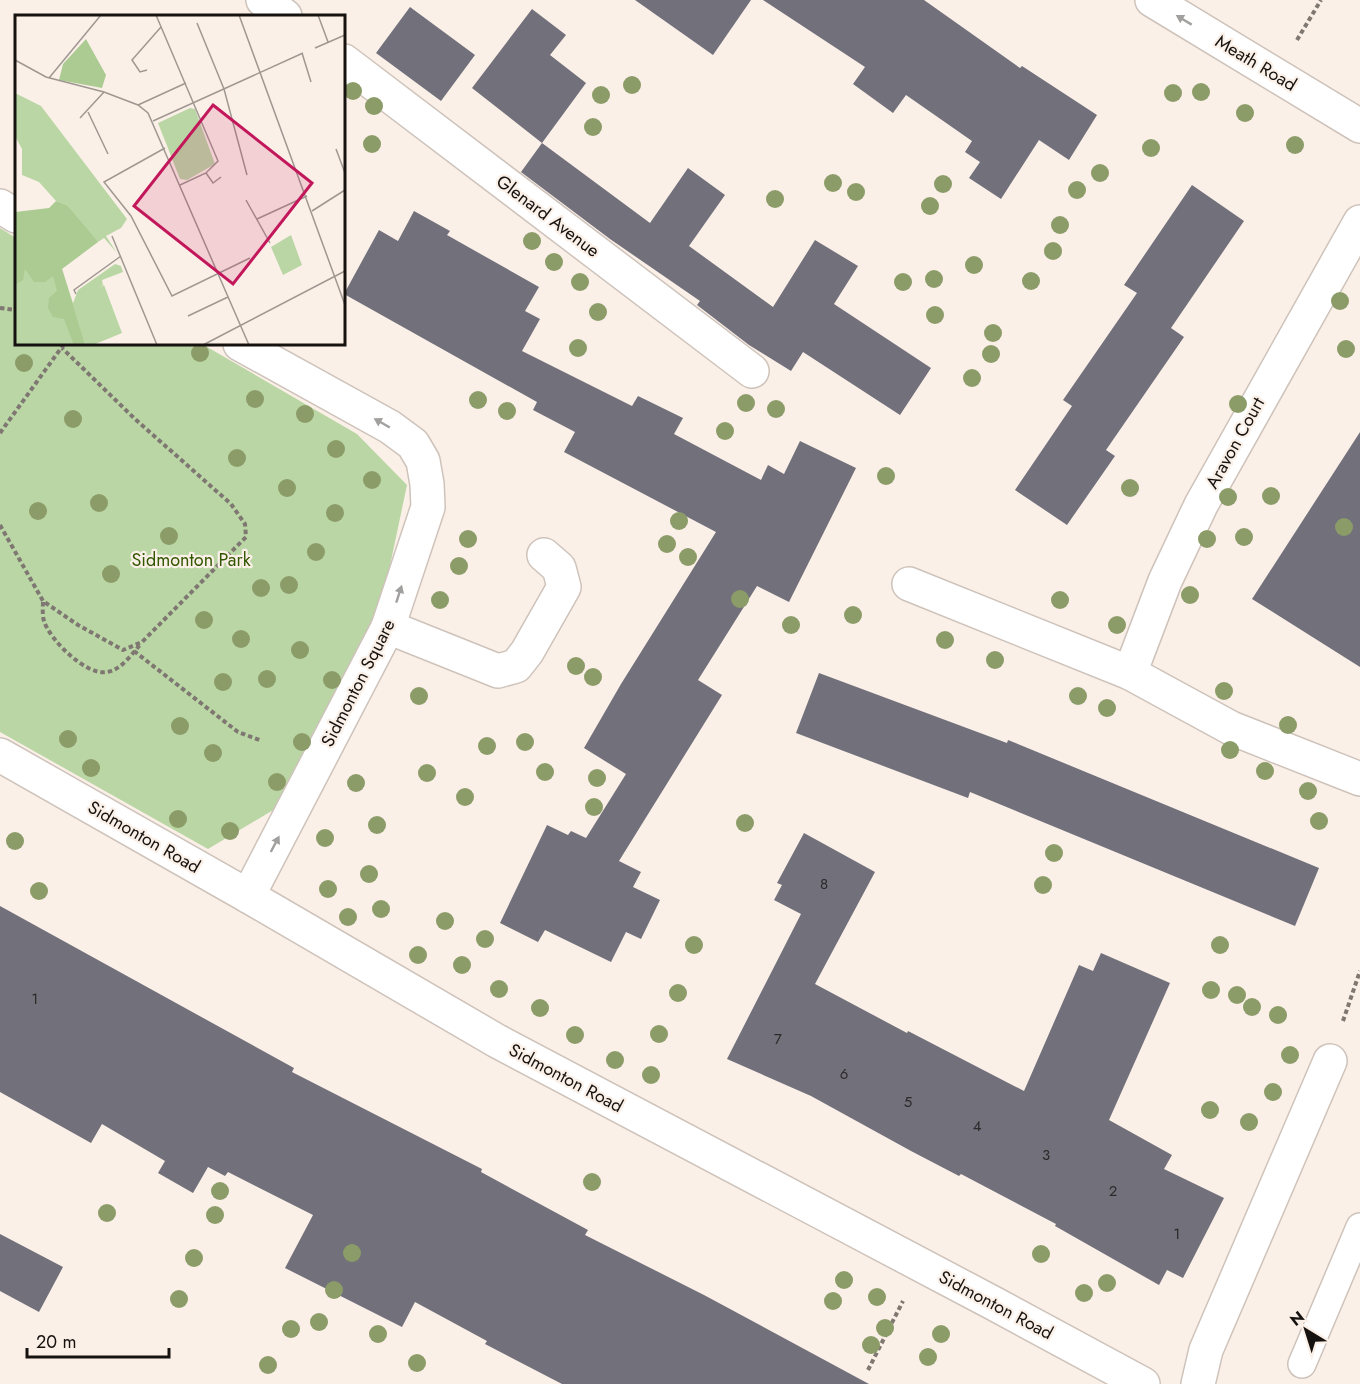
<svg xmlns="http://www.w3.org/2000/svg" width="1360" height="1384" viewBox="0 0 1360 1384" font-family="Jost,sans-serif">
  <style>
    .green { fill: #bad6a5 }
    .building { fill: #71707b }
    .lines { fill: none; stroke-linecap: round; stroke-linejoin: round }
    .service-casing { stroke: #cec3bb; stroke-width: 30 }
    .minor-casing { stroke: #cec3bb; stroke-width: 36 }
    .tertiary-casing { stroke: #cec3bb; stroke-width: 36 }
    .secondary-casing { stroke: #cec3bb; stroke-width: 36 }
    .path { stroke: #7f7872; stroke-width: 4; stroke-dasharray: 4.5 3; stroke-linecap: butt }
    .service { stroke: #fff; stroke-width: 27 }
    .minor { stroke: #fff; stroke-width: 33 }
    .tertiary { stroke: #fff; stroke-width: 33 }
    .secondary { stroke: #fff; stroke-width: 33 }
    .tree { fill: #8c9c68 }
    .oneway { fill: #a2a09f }
    .labels { text-anchor: middle; stroke-width: 4.5; stroke-linejoin: round; paint-order: stroke }
    .number-label { font-size: 15px; fill: #2d2a2a }
    .street-label { font-size: 18px; fill: #16120f; stroke: #fbf0e8 }
    .park-label { font-size: 18px; fill: #325700; stroke: #fbf0e8 }
    .inset-road { fill: none; stroke: #9f9791; stroke-width: 1.5 }
    .view { fill: #c2185b; fill-opacity: 0.15; stroke: #c2185b; stroke-width: 3 }
    .inset-edge { fill: none; stroke: #16120f; stroke-width: 3 }
  </style>
  <rect width="100%" height="100%" fill="#fbf0e8"/>
  <polygon class="green" points="0,228 16,238 16,344 202,344 357,434 407,485 380,613 275,809 208,849 0,732"/>
  <g class="building">
    <polygon points="635,0 751,0 713,55"/>
    <polygon points="763,0 924,0 1020,68 1022,66 1097,115 1069,160 1039,140 1001,199 969,178 980,162 965,152 972,141 906,95 893,113 853,84 865,67"/>
    <polygon points="410,7 475,55 441,101 376,53"/>
    <polygon points="532,9 566,35 550,55 586,83 542,143 472,88"/>
    <polygon points="542,143 650,223 688,168 725,195 689,246 773,307 815,240 858,266 834,304 931,368 900,415 803,352 791,371 749,345 697,305 700,301 610,239 521,172"/>
    <polygon points="1192,185 1244,221 1171,328 1184,337 1106,450 1115,456 1067,525 1015,490 1072,406 1063,400 1137,293 1124,285"/>
    <polygon points="414,211 450,231 447,235 539,287 525,311 540,319 522,351 632,406 638,396 683,418 674,434 761,480 768,465 784,474 800,441 856,468 789,602 757,586 698,680 722,695 619,861 641,872 633,887 660,900 641,939 626,932 611,962 545,930 538,942 500,923 547,825 568,835 571,831 586,838 626,774 584,748 621,684 716,532 564,452 575,432 533,410 537,402 344,294 379,230 398,241"/>
    <polygon points="1360,432 1360,667 1252,599"/>
    <polygon points="819,673 1007,743 1008,740 1319,868 1295,926 970,792 968,798 796,733"/>
    <polygon points="804,833 875,872 815,984 907,1033 908,1031 1024,1091 1079,965 1093,971 1101,953 1170,983 1109,1120 1172,1155 1164,1169 1224,1198 1183,1278 1167,1270 1159,1285 1055,1226 1056,1224 961,1174 959,1176 911,1151 811,1096 727,1059 801,914 774,900 782,885 777,883"/>
    <polygon points="0,906 294,1068 292,1072 482,1169 481,1172 588,1230 585,1235 704,1295 869,1384 562,1384 485,1344 487,1341 415,1302 402,1327 285,1268 313,1215 228,1172 225,1176 208,1167 193,1193 158,1173 165,1161 102,1124 91,1143 0,1092"/>
    <polygon points="0,1234 63,1267 39,1312 0,1291"/>
  </g>
  <g class="lines">
    <defs>
      <polyline id="service" points="1302,1364 1360,1227"/>
      <g id="minor">
        <polyline points="263,0 285,16"/>
        <polyline points="344,61 752,371"/>
        <polyline points="0,206 16,216"/>
        <polyline points="240,344 390,427 413,444 423,461 427,484 428,507 388,627 248,896"/>
        <polyline points="909,584 1130,673 1231,728 1360,779"/>
        <polyline points="388,627 498,671 516,666 527,652 564,587 559,568 544,555"/>
        <polyline points="1130,673 1165,581 1201,505 1360,222"/>
        <polyline points="1198,1384 1206,1350 1330,1061"/>
      </g>
      <polyline id="tertiary" points="0,755 248,896 497,1041 993,1303 1143,1384"/>
      <polyline id="secondary" points="1152,0 1360,126"/>
    </defs>
    <use href="#service" class="service-casing"/>
    <use href="#minor" class="minor-casing"/>
    <use href="#tertiary" class="tertiary-casing"/>
    <use href="#secondary" class="secondary-casing"/>
    <g class="path">
      <polyline points="1297,40 1321,0"/>
      <polyline points="0,308 16,310"/>
      <polyline points="0,433 64,344"/>
      <polyline points="0,525 43,601 78,625 123,650 142,642 246,537 245,524 231,504 135,419 62,348"/>
      <path d="M43 602C43 607 42 615 44 621 50 640 86 676 107 672 121 670 131 655 140 645"/>
      <polyline points="134,651 238,732 262,741"/>
      <polyline points="1343,1021 1360,971"/>
      <polyline points="868,1370 903,1301"/>
    </g>
    <use href="#service" class="service"/>
    <use href="#minor" class="minor"/>
    <use href="#tertiary" class="tertiary"/>
    <use href="#secondary" class="secondary"/>
  </g>
  <g class="tree">
    <circle cx="632" cy="85" r="9"/>
    <circle cx="353" cy="91" r="9"/>
    <circle cx="1201" cy="92" r="9"/>
    <circle cx="1173" cy="93" r="9"/>
    <circle cx="601" cy="95" r="9"/>
    <circle cx="374" cy="106" r="9"/>
    <circle cx="1245" cy="113" r="9"/>
    <circle cx="593" cy="127" r="9"/>
    <circle cx="372" cy="144" r="9"/>
    <circle cx="1295" cy="145" r="9"/>
    <circle cx="1151" cy="148" r="9"/>
    <circle cx="1100" cy="173" r="9"/>
    <circle cx="833" cy="183" r="9"/>
    <circle cx="943" cy="184" r="9"/>
    <circle cx="1077" cy="190" r="9"/>
    <circle cx="856" cy="192" r="9"/>
    <circle cx="775" cy="199" r="9"/>
    <circle cx="930" cy="206" r="9"/>
    <circle cx="1060" cy="225" r="9"/>
    <circle cx="532" cy="241" r="9"/>
    <circle cx="1053" cy="251" r="9"/>
    <circle cx="554" cy="262" r="9"/>
    <circle cx="974" cy="265" r="9"/>
    <circle cx="934" cy="279" r="9"/>
    <circle cx="1031" cy="281" r="9"/>
    <circle cx="580" cy="282" r="9"/>
    <circle cx="903" cy="282" r="9"/>
    <circle cx="1340" cy="301" r="9"/>
    <circle cx="598" cy="312" r="9"/>
    <circle cx="935" cy="315" r="9"/>
    <circle cx="993" cy="333" r="9"/>
    <circle cx="578" cy="348" r="9"/>
    <circle cx="1346" cy="349" r="9"/>
    <circle cx="200" cy="353" r="9"/>
    <circle cx="991" cy="354" r="9"/>
    <circle cx="24" cy="363" r="9"/>
    <circle cx="972" cy="378" r="9"/>
    <circle cx="255" cy="399" r="9"/>
    <circle cx="478" cy="400" r="9"/>
    <circle cx="746" cy="403" r="9"/>
    <circle cx="1238" cy="404" r="9"/>
    <circle cx="776" cy="409" r="9"/>
    <circle cx="507" cy="411" r="9"/>
    <circle cx="305" cy="414" r="9"/>
    <circle cx="73" cy="419" r="9"/>
    <circle cx="725" cy="431" r="9"/>
    <circle cx="336" cy="449" r="9"/>
    <circle cx="237" cy="458" r="9"/>
    <circle cx="886" cy="476" r="9"/>
    <circle cx="372" cy="480" r="9"/>
    <circle cx="287" cy="488" r="9"/>
    <circle cx="1130" cy="488" r="9"/>
    <circle cx="1271" cy="496" r="9"/>
    <circle cx="1228" cy="497" r="9"/>
    <circle cx="99" cy="503" r="9"/>
    <circle cx="38" cy="511" r="9"/>
    <circle cx="335" cy="513" r="9"/>
    <circle cx="679" cy="521" r="9"/>
    <circle cx="1344" cy="527" r="9"/>
    <circle cx="169" cy="536" r="9"/>
    <circle cx="1244" cy="537" r="9"/>
    <circle cx="468" cy="539" r="9"/>
    <circle cx="1207" cy="539" r="9"/>
    <circle cx="667" cy="544" r="9"/>
    <circle cx="316" cy="552" r="9"/>
    <circle cx="688" cy="557" r="9"/>
    <circle cx="459" cy="566" r="9"/>
    <circle cx="111" cy="574" r="9"/>
    <circle cx="289" cy="585" r="9"/>
    <circle cx="261" cy="588" r="9"/>
    <circle cx="1190" cy="595" r="9"/>
    <circle cx="740" cy="599" r="9"/>
    <circle cx="440" cy="600" r="9"/>
    <circle cx="1060" cy="600" r="9"/>
    <circle cx="853" cy="615" r="9"/>
    <circle cx="204" cy="620" r="9"/>
    <circle cx="791" cy="625" r="9"/>
    <circle cx="1117" cy="625" r="9"/>
    <circle cx="241" cy="639" r="9"/>
    <circle cx="945" cy="640" r="9"/>
    <circle cx="300" cy="650" r="9"/>
    <circle cx="995" cy="660" r="9"/>
    <circle cx="576" cy="666" r="9"/>
    <circle cx="593" cy="677" r="9"/>
    <circle cx="267" cy="679" r="9"/>
    <circle cx="332" cy="680" r="9"/>
    <circle cx="223" cy="682" r="9"/>
    <circle cx="1224" cy="691" r="9"/>
    <circle cx="419" cy="696" r="9"/>
    <circle cx="1078" cy="696" r="9"/>
    <circle cx="1107" cy="708" r="9"/>
    <circle cx="1288" cy="725" r="9"/>
    <circle cx="180" cy="726" r="9"/>
    <circle cx="68" cy="739" r="9"/>
    <circle cx="302" cy="742" r="9"/>
    <circle cx="525" cy="742" r="9"/>
    <circle cx="487" cy="746" r="9"/>
    <circle cx="1230" cy="750" r="9"/>
    <circle cx="213" cy="753" r="9"/>
    <circle cx="91" cy="768" r="9"/>
    <circle cx="1265" cy="771" r="9"/>
    <circle cx="545" cy="772" r="9"/>
    <circle cx="427" cy="773" r="9"/>
    <circle cx="597" cy="778" r="9"/>
    <circle cx="277" cy="782" r="9"/>
    <circle cx="356" cy="783" r="9"/>
    <circle cx="1308" cy="791" r="9"/>
    <circle cx="465" cy="797" r="9"/>
    <circle cx="594" cy="807" r="9"/>
    <circle cx="178" cy="819" r="9"/>
    <circle cx="1319" cy="821" r="9"/>
    <circle cx="745" cy="823" r="9"/>
    <circle cx="377" cy="825" r="9"/>
    <circle cx="230" cy="831" r="9"/>
    <circle cx="325" cy="838" r="9"/>
    <circle cx="15" cy="841" r="9"/>
    <circle cx="1054" cy="853" r="9"/>
    <circle cx="369" cy="874" r="9"/>
    <circle cx="1043" cy="885" r="9"/>
    <circle cx="328" cy="889" r="9"/>
    <circle cx="39" cy="891" r="9"/>
    <circle cx="381" cy="909" r="9"/>
    <circle cx="348" cy="917" r="9"/>
    <circle cx="445" cy="921" r="9"/>
    <circle cx="485" cy="939" r="9"/>
    <circle cx="694" cy="945" r="9"/>
    <circle cx="1220" cy="945" r="9"/>
    <circle cx="418" cy="955" r="9"/>
    <circle cx="462" cy="965" r="9"/>
    <circle cx="499" cy="989" r="9"/>
    <circle cx="1211" cy="990" r="9"/>
    <circle cx="678" cy="993" r="9"/>
    <circle cx="1237" cy="995" r="9"/>
    <circle cx="1252" cy="1007" r="9"/>
    <circle cx="540" cy="1008" r="9"/>
    <circle cx="1278" cy="1015" r="9"/>
    <circle cx="659" cy="1034" r="9"/>
    <circle cx="575" cy="1035" r="9"/>
    <circle cx="1290" cy="1055" r="9"/>
    <circle cx="615" cy="1060" r="9"/>
    <circle cx="651" cy="1075" r="9"/>
    <circle cx="1273" cy="1092" r="9"/>
    <circle cx="1210" cy="1110" r="9"/>
    <circle cx="1249" cy="1122" r="9"/>
    <circle cx="592" cy="1182" r="9"/>
    <circle cx="220" cy="1191" r="9"/>
    <circle cx="107" cy="1213" r="9"/>
    <circle cx="215" cy="1215" r="9"/>
    <circle cx="352" cy="1253" r="9"/>
    <circle cx="1041" cy="1254" r="9"/>
    <circle cx="194" cy="1258" r="9"/>
    <circle cx="844" cy="1280" r="9"/>
    <circle cx="1107" cy="1283" r="9"/>
    <circle cx="334" cy="1290" r="9"/>
    <circle cx="1084" cy="1293" r="9"/>
    <circle cx="877" cy="1297" r="9"/>
    <circle cx="179" cy="1299" r="9"/>
    <circle cx="833" cy="1301" r="9"/>
    <circle cx="319" cy="1322" r="9"/>
    <circle cx="885" cy="1328" r="9"/>
    <circle cx="291" cy="1329" r="9"/>
    <circle cx="378" cy="1334" r="9"/>
    <circle cx="941" cy="1334" r="9"/>
    <circle cx="871" cy="1345" r="9"/>
    <circle cx="928" cy="1357" r="9"/>
    <circle cx="417" cy="1363" r="9"/>
    <circle cx="268" cy="1365" r="9"/>
  </g>
  <defs><path id="oneway-solid" d="M-6-.8H1V-3.2L6.5 0L1 3.2V.8H-6Z" transform="scale(1.5)"/></defs>
  <g class="oneway">
    <use href="#oneway-solid" transform="translate(1184 20) rotate(-149)"/>
    <use href="#oneway-solid" transform="translate(382 423) rotate(-150)"/>
    <use href="#oneway-solid" transform="translate(399 594) rotate(-72)"/>
    <use href="#oneway-solid" transform="translate(275 844) rotate(-62)"/>
  </g>
  <g class="labels">
    <g class="number-label">
      <text x="824" y="889">8</text>
      <text x="35" y="1004">1</text>
      <text x="778" y="1044">7</text>
      <text x="844" y="1079">6</text>
      <text x="908" y="1107">5</text>
      <text x="977" y="1131">4</text>
      <text x="1046" y="1160">3</text>
      <text x="1113" y="1196">2</text>
      <text x="1177" y="1239">1</text>
    </g>
    <g class="street-label">
      <text transform="translate(1256 63) rotate(31)" y="6">Meath Road</text>
      <text transform="translate(548 216) rotate(37)" y="6">Glenard Avenue</text>
      <text transform="translate(1235 443) rotate(-61)" y="6">Aravon Court</text>
      <text transform="translate(358 683) rotate(-63)" y="6">Sidmonton Square</text>
      <text transform="translate(144 837) rotate(30)" y="6">Sidmonton Road</text>
      <text transform="translate(566 1078) rotate(28)" y="6">Sidmonton Road</text>
      <text transform="translate(996 1305) rotate(28)" y="6">Sidmonton Road</text>
    </g>
    <g class="park-label">
      <text x="191" y="566">Sidmonton Park</text>
    </g>
  </g>
  <g transform="translate(15 15)">
    <rect width="330" height="330" fill="#fbf0e8"/>
    <path d="M0 78 26 91 112 204 106 213 91 221 102 238 89 223 83 227 76 221 52 190 41 186 24 167 7 160V134L0 121ZM175 93 180 94 200 149 172 165 165 164 143 108ZM0 197 47 254 58 288 63 275 100 249 106 251 108 257 87 265 88 270 84 273 89 270 107 318 78 330H0ZM276 220 287 250 268 260 256 232Z" fill="#bad6a5"/>
    <path d="M71 24 91 60 87 73 44 65 48 49ZM41 186 52 190 83 227 47 254 70 330H59L49 304 38 302 33 293 34 283 42 276 38 261 30 267H19L10 254 8 265 0 270V197L34 193Z" fill="#abcb92"/>
    <path d="M67 286 81 328 75 330 61 289Z" fill="#bad6a5"/>
    <path class="inset-road" d="M141 0 203 146 191 158 165 170M224 0 330 290M303 0 313 27M182 8 209 74 232 160M300 33 330 20M287 38 296 67M0 45 31 62 89 77 123 90 133 98 234 330M132 55 125 57 117 45 146 12M34 63 86 0M123 90 171 68M73 97 93 139M65 103 89 77M138 106 288 38M150 133 89 167 116 201 157 281 235 243M321 134 330 158M191 158 198 168 206 162M231 185 255 228M297 196 330 175M242 204 292 181M97 221 142 330M61 279 59 275 106 241M173 301 213 282M188 330 330 256"/>
    <path class="view" d="M198 90 297 168 218 269 119 191Z"/>
    <rect width="330" height="330" class="inset-edge"/>
  </g>
  <g transform="translate(1306 1330) rotate(322)" stroke="#fbf0e8" stroke-width="4.5" paint-order="stroke">
  <path d="M0-4.5L10 22L0 15L-10 22Z" fill="#16120f"/>
  <text y="-9" font-size="16" font-weight="bold" text-anchor="middle" fill="#16120f">N</text>
  </g>
  <path d="M27 1348v9h142v-9" fill="none" stroke="#16120f" stroke-width="3"/>
  <text x="36" y="1348" font-size="18" fill="#16120f" stroke="#fbf0e8" stroke-width="4.5" paint-order="stroke">20 m</text>
</svg>
